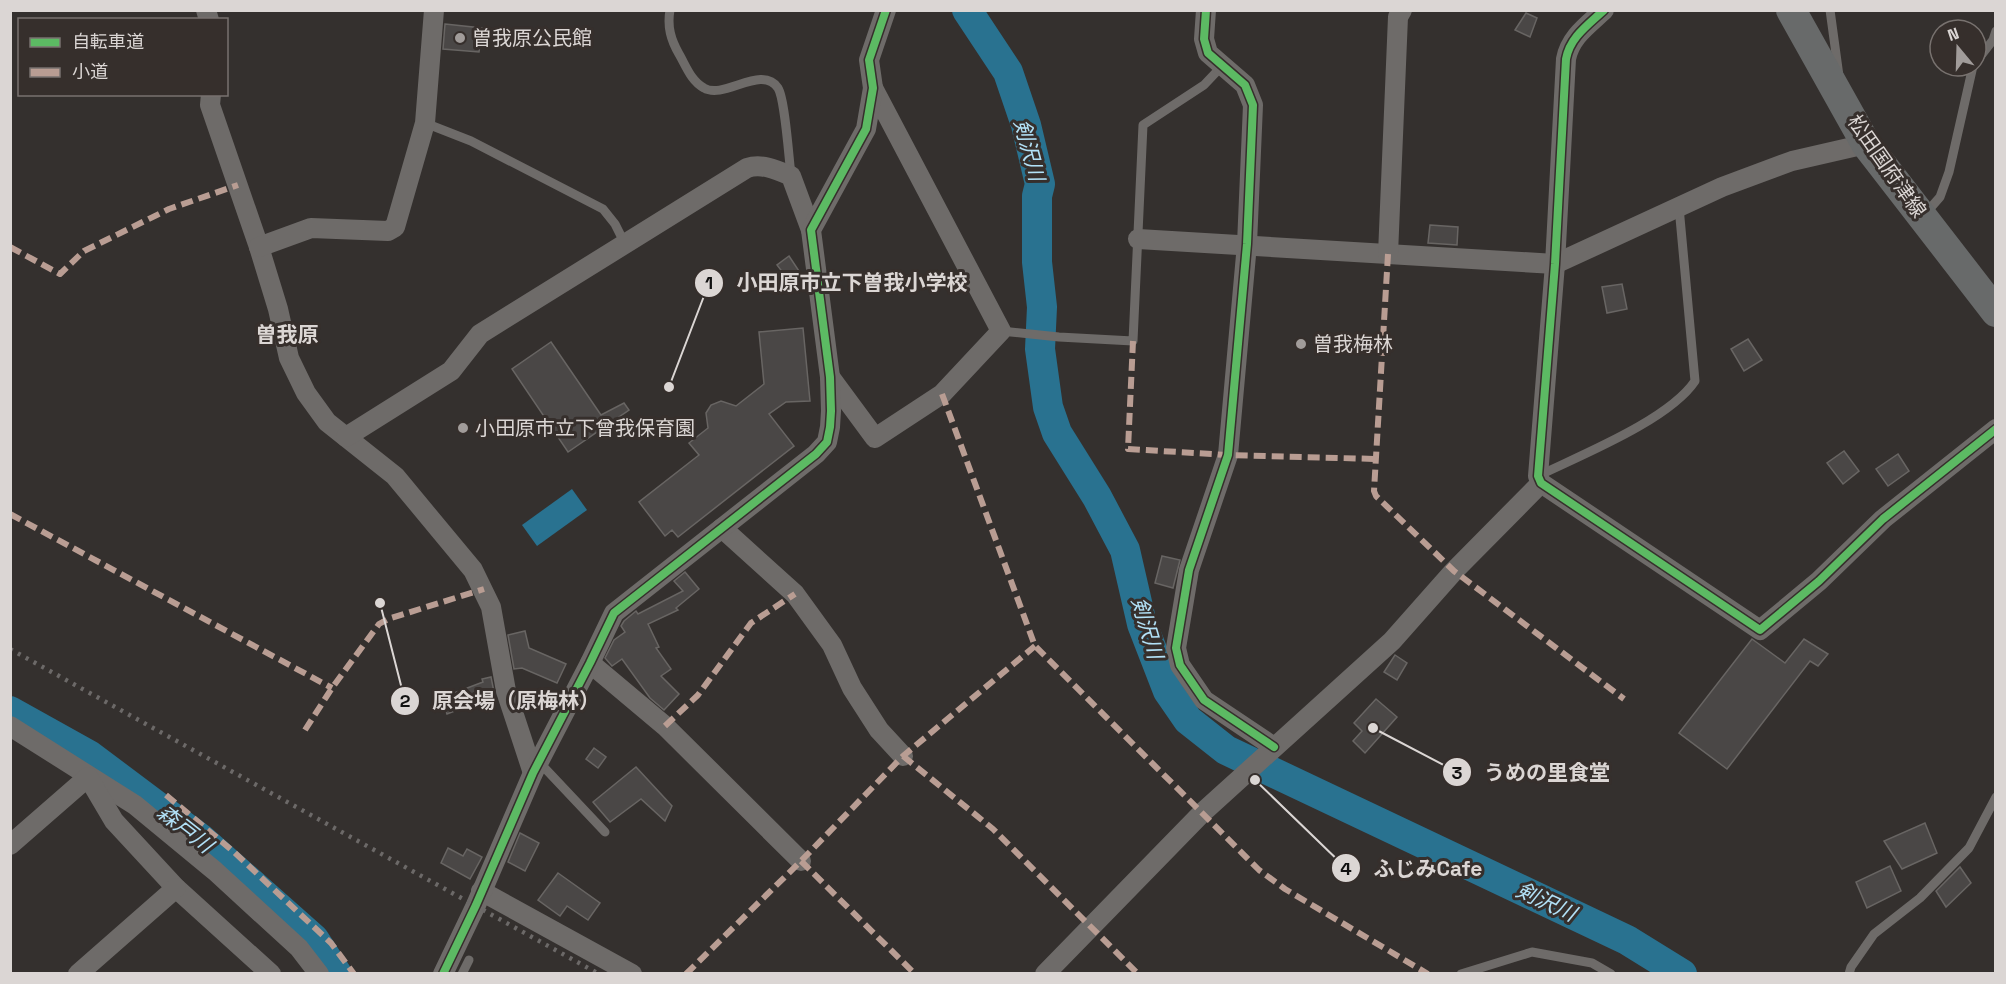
<svg xmlns="http://www.w3.org/2000/svg" width="2006" height="984" viewBox="0 0 2006 984" font-family="'Space Grotesk','Noto Sans JP',sans-serif">
  <style>
    .water { fill: #297290 }
    .lines { fill: none; stroke-linecap: round; stroke-linejoin: round }
    .river { stroke: #297290; stroke-width: 30 }
    .building { fill: #4a4746; stroke: #686563; stroke-width: 1.5 }
    .service { stroke: #6e6b69; stroke-width: 9 }
    .minor { stroke: #6e6b69; stroke-width: 20 }
    .primary { stroke: #686a6a; stroke-width: 30 }
    .rail { stroke: #6c6968; stroke-width: 4.5; stroke-dasharray: 3 6; stroke-linecap: butt }
    .quiet { stroke: #b99d93; stroke-width: 6; stroke-dasharray: 12 6; stroke-linecap: butt }
    .cycleway-casing { stroke: #362f2c; stroke-width: 11 }
    .cycleway { stroke: #5cba63; stroke-width: 8 }
    .poi-dot { fill: #a19c9a; stroke: #362f2c; stroke-width: 2 }
    .labels { text-anchor: middle; stroke-width: 6; stroke-linejoin: round; paint-order: stroke }
    .poi-label { font-size: 20px; fill: #dbd6d4; stroke: #362f2c; text-anchor: start }
    .street-label { font-size: 20px; fill: #dbd6d4; stroke: #362f2c }
    .water-label { font-size: 21px; font-style: italic; fill: #b2e1f7; stroke: #362f2c }
    .neighbourhood-label { font-size: 21px; font-weight: bold; fill: #dbd6d4; stroke: #362f2c }
    .leader { fill: none; stroke: #dbd6d4; stroke-width: 2 }
    .callout-dot { fill: #dbd6d4; stroke: #362f2c; stroke-width: 2 }
    .mark-label { font-size: 18px; text-anchor: middle; font-weight: bold; fill: #111 }
    .callout-label { font-size: 21px; text-anchor: middle; font-weight: bold; fill: #dbd6d4; stroke: #362f2c; stroke-width: 6; stroke-linejoin: round; paint-order: stroke }
  </style>
  <rect width="100%" height="100%" fill="#34302e"/>
  <polygon class="water" points="572,489 587,510 537,546 522,525"/>
  <g class="lines">
    <g class="river">
      <polyline points="967,10 1008,72 1026,125 1040,184 1037,196 1037,262 1042,307 1040,349 1048,407 1057,433 1097,497 1125,550 1142,624 1168,691 1188,720 1226,750 1627,940 1682,974"/>
      <polyline points="10,711 89,755 201,839 314,939 337,974"/>
    </g>
  </g>
  <g class="building">
    <polygon points="1526,13 1537,18 1530,37 1515,30"/>
    <polygon points="445,24 482,28 479,52 443,49"/>
    <polygon points="1430,225 1458,227 1457,245 1428,243"/>
    <polygon points="789,256 801,274 790,282 777,265"/>
    <polygon points="1622,284 1627,309 1607,313 1602,287"/>
    <polygon points="803,328 810,401 786,402 769,414 794,446 678,537 672,530 665,536 639,502 699,455 689,443 708,428 706,413 711,405 721,401 736,406 764,384 759,332"/>
    <polygon points="1748,339 1762,360 1744,371 1731,349"/>
    <polygon points="551,342 601,415 624,403 629,410 568,452 512,369"/>
    <polygon points="1844,451 1859,471 1843,484 1827,463"/>
    <polygon points="1898,454 1909,471 1888,486 1876,469"/>
    <polygon points="1162,556 1180,560 1173,588 1155,583"/>
    <polygon points="685,572 699,589 676,608 678,610 648,624 659,647 656,648 671,669 661,676 679,694 664,710 650,698 622,659 612,666 605,658 614,640 625,632 621,626 624,621 636,611 638,614 683,591 674,581"/>
    <polygon points="525,631 529,648 566,664 557,683 522,668 514,669 508,635"/>
    <polygon points="1752,639 1785,663 1804,639 1828,654 1818,666 1810,661 1727,769 1679,733"/>
    <polygon points="1395,655 1407,663 1397,680 1384,672"/>
    <polygon points="491,677 494,692 472,696 475,703 447,714 441,698 483,682 482,679"/>
    <polygon points="1376,699 1397,717 1365,753 1353,741 1362,731 1354,723"/>
    <polygon points="594,748 606,757 598,768 586,759"/>
    <polygon points="636,767 672,806 665,821 641,799 610,822 593,802"/>
    <polygon points="1925,823 1937,853 1902,869 1884,841"/>
    <polygon points="520,833 539,843 525,871 508,862"/>
    <polygon points="448,848 463,856 467,849 482,857 470,879 441,863"/>
    <polygon points="1890,866 1901,891 1867,908 1856,882"/>
    <polygon points="1960,867 1971,883 1946,907 1936,891"/>
    <polygon points="558,873 600,903 588,920 567,906 560,916 538,900"/>
  </g>
  <g class="lines">
    <g class="service">
      <path d="M670 10C667 27 671 40 679 54 686 66 691 81 704 88 724 100 762 64 778 88 785 99 789 160 791 175"/>
      <polyline points="1830,10 1839,76"/>
      <polyline points="1976,62 1993,40 1996,31"/>
      <polyline points="425,123 471,141 603,209 615,224 625,244"/>
      <polyline points="1926,213 1940,197 1949,172 1973,66"/>
      <polyline points="1001,331 1059,337 1133,341 1143,125 1204,85 1222,66"/>
      <path d="M1538 476C1581 455 1669 420 1695 381L1679 207"/>
      <polyline points="539,762 605,832"/>
      <polyline points="462,974 469,960"/>
      <polyline points="1461,974 1532,952 1592,963 1611,974"/>
      <polyline points="1849,974 1851,967 1874,934 1920,898 1969,848 1996,797"/>
    </g>
    <g class="minor">
      <polyline points="206,10 209,20"/>
      <polyline points="1206,10 1204,39 1208,53 1245,85 1253,105 1247,244 1228,455 1189,570 1176,648 1180,665 1204,700 1274,747"/>
      <path d="M1604 10C1588 25 1570 37 1566 59L1555 264 1538 476 1541 483 1760 630 1819 581 1883 519 1996 429"/>
      <polyline points="211,94 210,105 259,247 278,309 289,358 306,393 327,422 395,476 473,570 491,607 506,691 533,773"/>
      <polyline points="1138,239 1555,264 1722,187 1792,161 1866,144"/>
      <polyline points="259,247 311,228 388,231 395,227 425,123 434,10"/>
      <polyline points="1388,254 1398,17 1402,10"/>
      <polyline points="830,377 875,438 942,394 1001,331 873,88"/>
      <path d="M346 437 451 371 480 334 747 168C762 163 777 170 791 176L811 230"/>
      <polyline points="722,528 795,594 832,645 852,688 879,730 903,756"/>
      <polyline points="590,663 665,726 801,861"/>
      <polyline points="10,726 135,805 215,871 299,948 319,974"/>
      <polyline points="10,845 88,777 114,821 176,888 271,974"/>
      <polyline points="481,891 632,974"/>
      <polyline points="78,974 176,888"/>
      <polyline points="443,974 476,905 533,773 590,663 614,613 816,454 827,442 830,427 831,411 830,377 811,230 866,129 873,88 869,60 886,10"/>
      <polyline points="1045,974 1202,813 1392,641 1454,571 1541,483"/>
    </g>
    <polyline class="primary" points="1791,10 1866,144 1996,312"/>
    <polyline class="rail" points="10,649 599,974"/>
    <g class="quiet">
      <polyline points="10,247 60,274 84,251 169,209 238,185"/>
      <polyline points="1388,254 1374,491 1376,496 1454,571 1624,699"/>
      <polyline points="1133,341 1128,449 1228,455 1376,459"/>
      <polyline points="942,394 1035,646 1259,870 1285,889 1428,974"/>
      <polyline points="10,514 332,688"/>
      <polyline points="665,726 698,695 751,623 795,594"/>
      <polyline points="305,730 332,688 379,624 388,619 484,589"/>
      <polyline points="903,756 993,829 1138,974"/>
      <polyline points="166,795 234,852 331,943 354,974"/>
      <polyline points="801,861 915,974"/>
      <polyline points="686,974 801,861 903,756 1035,646"/>
    </g>
    <defs>
      <g id="cycleway">
        <polyline points="1206,10 1204,39 1208,53 1245,85 1253,105 1247,244 1228,455 1189,570 1176,648 1180,665 1204,700 1274,747"/>
        <path d="M1604 10C1588 25 1570 37 1566 59L1555 264 1538 476 1541 483 1760 630 1819 581 1883 519 1996 429"/>
        <polyline points="443,974 476,905 533,773 590,663 614,613 816,454 827,442 830,427 831,411 830,377 811,230 866,129 873,88 869,60 886,10"/>
      </g>
    </defs>
    <use href="#cycleway" class="cycleway-casing"/>
    <use href="#cycleway" class="cycleway"/>
  </g>
  <g class="poi-dot">
    <circle cx="460" cy="38" r="6"/>
    <circle cx="1301" cy="344" r="6"/>
    <circle cx="463" cy="428" r="6"/>
  </g>
  <g class="labels">
    <g class="poi-label">
      <text x="472" y="45">曽我原公民館</text>
      <text x="1313" y="351">曽我梅林</text>
      <text x="475" y="435">小田原市立下曾我保育園</text>
    </g>
    <g class="street-label">
      <text transform="translate(1887 166) rotate(55)" y="7">松田国府津線</text>
    </g>
    <g class="water-label">
      <text transform="translate(1029 150) rotate(75)" y="7">剣沢川</text>
      <text transform="translate(1147 628) rotate(74)" y="7">剣沢川</text>
      <text transform="translate(185 829) rotate(38)" y="7">森戸川</text>
      <text transform="translate(1546 902) rotate(25)" y="7">剣沢川</text>
    </g>
    <g class="neighbourhood-label">
      <text x="287" y="342">曽我原</text>
    </g>
  </g>
  <path class="leader" d="M669 387L709 283M380 603L405 701M1373 728L1457 772M1255 780L1346 868"/>
  <g class="callout-dot">
    <circle cx="669" cy="387" r="6"/>
    <circle cx="380" cy="603" r="6"/>
    <circle cx="1373" cy="728" r="6"/>
    <circle cx="1255" cy="780" r="6"/>
    <circle cx="709" cy="283" r="15"/>
    <circle cx="405" cy="701" r="15"/>
    <circle cx="1457" cy="772" r="15"/>
    <circle cx="1346" cy="868" r="15"/>
  </g>
  <g class="mark-label">
    <text x="709" y="289">1</text>
    <text x="405" y="707">2</text>
    <text x="1457" y="779">3</text>
    <text x="1346" y="875">4</text>
  </g>
  <g class="callout-label">
    <text x="852" y="290">小田原市立下曽我小学校</text>
    <text x="516" y="708">原会場（原梅林）</text>
    <text x="1547" y="780">うめの里食堂</text>
    <text x="1428" y="876">ふじみCafe</text>
  </g>
  <rect width="2006" height="984" fill="none" stroke="#dbd6d4" stroke-width="24"/>
  <rect x="18" y="18" width="210" height="78" fill="#362f2c" stroke="#78726f" stroke-width="1.5"/>
  <rect x="30" y="38" width="30" height="9" fill="#5cba63" stroke="#78726f" stroke-width="1.5"/>
  <text x="72" y="48" font-size="18" fill="#dbd6d4">自転車道</text>
  <rect x="30" y="68" width="30" height="9" fill="#b99d93" stroke="#78726f" stroke-width="1.5"/>
  <text x="72" y="78" font-size="18" fill="#dbd6d4">小道</text>
  <g transform="translate(1958 48) rotate(341)"><circle r="28" fill="#362f2c" stroke="#78726f" stroke-width="1.5"/>
  <path d="M0-4.5L10 22L0 15L-10 22Z" fill="#a19c9a"/>
  <text y="-9" font-size="16" font-weight="bold" text-anchor="middle" fill="#dbd6d4">N</text>
  </g>
</svg>
